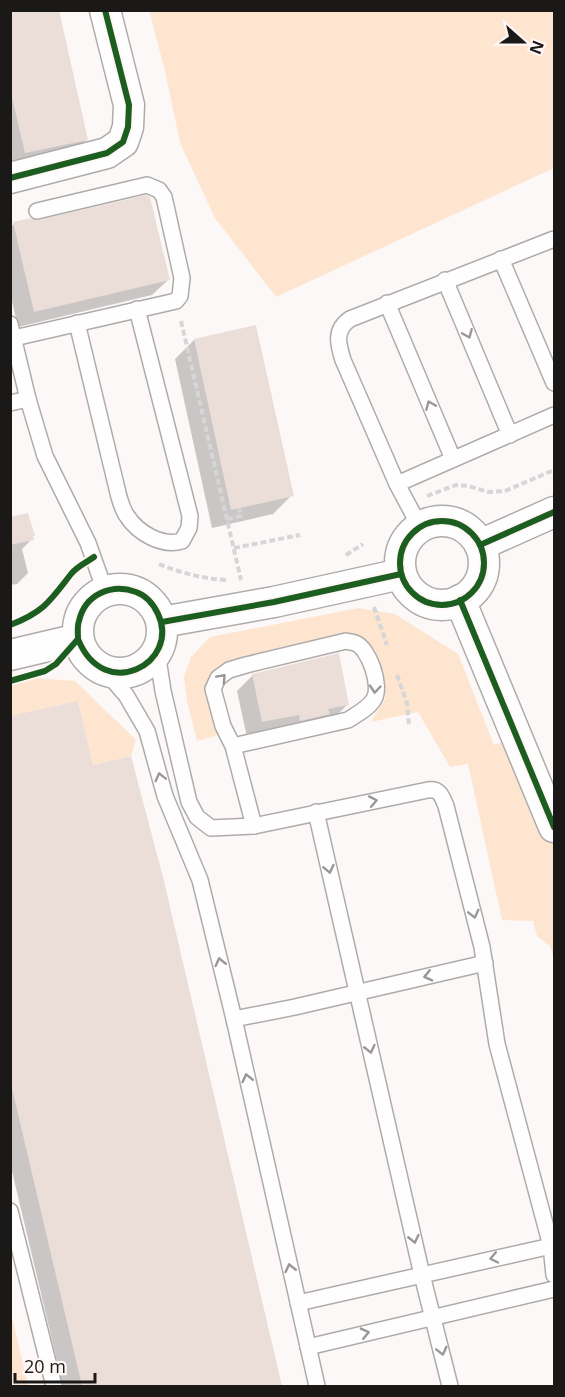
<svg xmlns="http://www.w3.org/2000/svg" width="565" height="1397" viewBox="0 0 565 1397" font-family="'Open Sans',sans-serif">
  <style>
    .green { fill: #fee5d0 }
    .shadow { fill: #0003 }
    .building { fill: #ebded9 }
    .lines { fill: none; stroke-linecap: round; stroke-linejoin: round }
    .lane-casing { stroke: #afabab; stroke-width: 18 }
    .street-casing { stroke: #afabab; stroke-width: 33 }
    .path { stroke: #d7d6d6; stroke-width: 4; stroke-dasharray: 6 3; stroke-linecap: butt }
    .lane { stroke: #fffefe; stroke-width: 15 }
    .street { stroke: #fffefe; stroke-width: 30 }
    .cycleway-casing { stroke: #fff6f6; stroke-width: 10 }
    .cycleway { stroke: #1b5e20; stroke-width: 6 }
    .oneway { stroke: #989696 }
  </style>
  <rect width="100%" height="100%" fill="#fdf8f8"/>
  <g class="green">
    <polygon points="149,11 554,11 554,168 276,297 215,218 180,143 165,71"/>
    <path d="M358 608 395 614 458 654 494 745 517 737 554 825V959L550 946 537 936 533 921 502 920 468 764 450 767 418 712 371 722 386 697C380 668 383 651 354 635L217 674 219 735 197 741 187 701 184 677 191 657 210 637Z"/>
    <polygon points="22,677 75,681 136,740 131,756 93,765 78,701 11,716 10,681"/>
    <polygon points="11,1312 28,1386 11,1386"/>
  </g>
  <g class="shadow">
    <polygon points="10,10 86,140 63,163 10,174"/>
    <polygon points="39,222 168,280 152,295 18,327 10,293 10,227 14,224"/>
    <polygon points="255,327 292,495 273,514 212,528 175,359 194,340"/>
    <polygon points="10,518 32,539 22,549 28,573 17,584 10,585"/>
    <polygon points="253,675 348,704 332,720 247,737 237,691"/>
    <polygon points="10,718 92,767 161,877 280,1386 63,1386 10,1163"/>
  </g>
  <g class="building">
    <polygon points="10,10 59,10 88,140 25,153 10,89"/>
    <polygon points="146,195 150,197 170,280 34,312 13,222 31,218 39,220"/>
    <polygon points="256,325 294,496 231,510 194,339"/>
    <polygon points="28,513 35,536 33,536 34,540 10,545 10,517"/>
    <polygon points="339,653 349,705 328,709 330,714 300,721 299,715 262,722 252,674"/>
    <polygon points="78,701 93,765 131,756 163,877 282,1386 82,1386 10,1080 10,716"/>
  </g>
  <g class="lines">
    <defs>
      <g id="lane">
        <polyline points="501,259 554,383"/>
        <polyline points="445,280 510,435"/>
        <polyline points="387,303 453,459"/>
        <path d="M77 323 119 497C121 503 123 511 127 516 138 533 162 547 182 541L189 528 190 516 137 309"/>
        <polyline points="10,324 28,399 45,456 88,543 105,591"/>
        <polyline points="14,338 176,301 180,296 182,278 164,197 159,190 147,185 37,211"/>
        <polyline points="10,403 28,399"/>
        <polyline points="397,484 554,415"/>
        <path d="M420 527 397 484 343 360C338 344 334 330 350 319L554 239"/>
        <path d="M157 652 163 691 189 802 197 817 211 828 254 826 428 790C440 788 442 797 446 806L482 947 497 1044 551 1246 554 1275"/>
        <polyline points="105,671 126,695 147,731 165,796 200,880 234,1019 317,1386"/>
        <path d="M233 746 348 720C357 714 369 708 374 699 382 686 369 648 355 643 352 642 349 642 346 641L246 665 229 670 218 678 213 689 223 726 233 746 254 826"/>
        <polyline points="316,812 422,1275 450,1386"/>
        <polyline points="234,1019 295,1007 485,963"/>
        <polyline points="10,1211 54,1386"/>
        <polyline points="298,1303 551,1246"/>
        <polyline points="308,1347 554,1289"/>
      </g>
      <g id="street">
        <polyline points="10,178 107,153 123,142 128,127 129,105 105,10"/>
        <circle cx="442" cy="563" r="42"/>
        <polyline points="480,545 554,512"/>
        <circle cx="120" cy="631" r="42"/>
        <polyline points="460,600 554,827"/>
        <polyline points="162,622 274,602 401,574"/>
        <polyline points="10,655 78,639"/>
      </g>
    </defs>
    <use href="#lane" class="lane-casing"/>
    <use href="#street" class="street-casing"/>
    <g class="path">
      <polyline points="181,321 241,580"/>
      <polyline points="427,496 456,485 469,486 488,492 505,491 554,470"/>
      <polyline points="227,519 241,516 239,508"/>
      <polyline points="234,548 300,535"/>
      <polyline points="346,555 363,544"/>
      <path d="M159 564C181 573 204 579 227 580"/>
      <polyline points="374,607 387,645"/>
      <polyline points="397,675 407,703 409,726"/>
    </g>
    <use href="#lane" class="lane"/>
    <use href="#street" class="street"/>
    <defs>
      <g id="cycleway">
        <polyline points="10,178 107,153 123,142 128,127 129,105 105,10"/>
        <circle cx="442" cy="563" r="42"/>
        <polyline points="480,545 554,512"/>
        <polyline points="460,600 554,827"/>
        <polyline points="162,622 274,602 401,574"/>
        <path d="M10 625C44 612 50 601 71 574 76 567 87 562 94 557"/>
        <path d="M10 681 45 671 56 664 78 639C78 633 77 626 79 621 85 594 112 583 136 592 147 596 153 603 158 614 181 663 104 704 78 639"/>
      </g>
    </defs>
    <use href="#cycleway" class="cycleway-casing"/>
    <use href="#cycleway" class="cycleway"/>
  </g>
  <defs><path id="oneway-chevron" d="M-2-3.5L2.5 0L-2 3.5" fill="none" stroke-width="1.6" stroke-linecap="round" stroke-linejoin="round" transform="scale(1.5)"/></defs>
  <g class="oneway">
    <use href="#oneway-chevron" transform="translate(468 334) rotate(67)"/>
    <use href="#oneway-chevron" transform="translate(430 405) rotate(-113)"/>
    <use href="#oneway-chevron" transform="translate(222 678) rotate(-47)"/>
    <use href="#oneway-chevron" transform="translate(375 689) rotate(95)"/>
    <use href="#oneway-chevron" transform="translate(160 777) rotate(-104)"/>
    <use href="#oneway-chevron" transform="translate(373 801) rotate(-11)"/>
    <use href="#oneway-chevron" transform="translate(329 869) rotate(78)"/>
    <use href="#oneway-chevron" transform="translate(474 914) rotate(76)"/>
    <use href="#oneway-chevron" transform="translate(220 962) rotate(-103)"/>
    <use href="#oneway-chevron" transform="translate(428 976) rotate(167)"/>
    <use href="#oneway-chevron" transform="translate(370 1049) rotate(77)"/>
    <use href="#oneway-chevron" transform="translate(247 1078) rotate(-103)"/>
    <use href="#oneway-chevron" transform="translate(414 1239) rotate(77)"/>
    <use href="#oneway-chevron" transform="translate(494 1258) rotate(168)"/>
    <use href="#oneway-chevron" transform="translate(290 1268) rotate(-103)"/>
    <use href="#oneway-chevron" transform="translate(365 1333) rotate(-13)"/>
    <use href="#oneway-chevron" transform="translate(442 1351) rotate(76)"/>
  </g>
  <rect width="565" height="1397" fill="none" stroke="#1b1818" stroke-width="24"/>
  <g transform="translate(523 42) rotate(111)" stroke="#fff6f6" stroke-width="4.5" paint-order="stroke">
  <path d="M0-4.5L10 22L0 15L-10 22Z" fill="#1b1818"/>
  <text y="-9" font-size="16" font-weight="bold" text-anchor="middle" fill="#1b1818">N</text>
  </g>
  <path d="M15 1373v9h80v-9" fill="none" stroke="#1b1818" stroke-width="3"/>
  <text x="24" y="1373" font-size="18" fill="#1b1818" stroke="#fff6f6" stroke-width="4.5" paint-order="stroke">20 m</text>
</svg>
